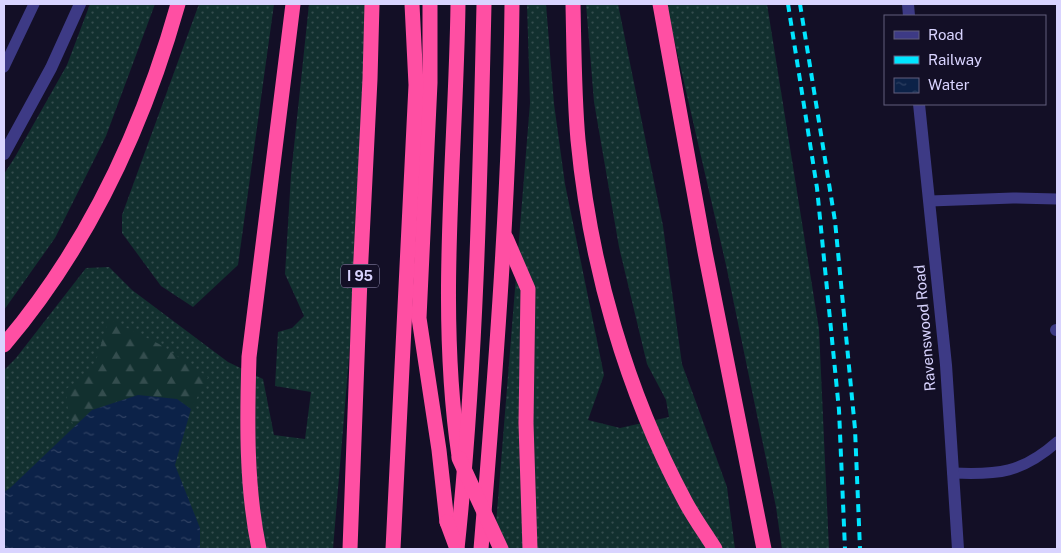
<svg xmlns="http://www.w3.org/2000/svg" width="1061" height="553" viewBox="0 0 1061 553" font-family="'Public Sans',sans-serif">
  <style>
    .grass { fill: url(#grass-dots) }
    .forest { fill: url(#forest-firs) }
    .water { fill: url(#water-ripples) }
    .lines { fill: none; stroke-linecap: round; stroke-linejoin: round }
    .service { stroke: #3d3a85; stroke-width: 11 }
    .minor { stroke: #3d3a85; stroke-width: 12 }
    .tertiary { stroke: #3d3a85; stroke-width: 12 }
    .motorway { stroke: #ff4fa3; stroke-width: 15 }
    .rail { stroke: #00e5ff; stroke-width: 4; stroke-dasharray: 8 6; stroke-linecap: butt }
    .motorway-bridge { stroke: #ff4fa3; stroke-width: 15 }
    .labels { text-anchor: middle; stroke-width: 4; stroke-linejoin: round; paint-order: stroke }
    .shield { fill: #130f26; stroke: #9e99be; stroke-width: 1 }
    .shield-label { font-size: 14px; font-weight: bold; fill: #d9d4ff }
    .street-label { font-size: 15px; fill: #d9d4ff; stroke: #130f26 }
  </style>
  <defs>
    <pattern id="grass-dots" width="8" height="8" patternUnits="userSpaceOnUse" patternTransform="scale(1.25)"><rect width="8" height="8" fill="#12302f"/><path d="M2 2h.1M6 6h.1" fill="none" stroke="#344d4e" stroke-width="1.8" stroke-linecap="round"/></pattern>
    <pattern id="forest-firs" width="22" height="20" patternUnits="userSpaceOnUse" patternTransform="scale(1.25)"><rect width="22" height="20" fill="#12302f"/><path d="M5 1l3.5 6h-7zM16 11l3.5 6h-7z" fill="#344d4e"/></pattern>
    <pattern id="water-ripples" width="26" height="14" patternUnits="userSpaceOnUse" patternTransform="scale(1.25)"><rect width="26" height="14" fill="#0c2248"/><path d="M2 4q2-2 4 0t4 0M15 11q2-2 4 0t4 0" fill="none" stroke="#2f4163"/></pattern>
  </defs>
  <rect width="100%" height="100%" fill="#130f26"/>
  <g class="grass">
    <polygon points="90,4 155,4 106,136 55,238 4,310 4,174 15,157 67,65"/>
    <polygon points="199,4 274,4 238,265 193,307 161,286 122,233 122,215"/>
    <polygon points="309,4 370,4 356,273 333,549 4,549 4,370 16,358 86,268 109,267 132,290 228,362 263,379 274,435 305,439 311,392 275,386 278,332 292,328 304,316 285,274 291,175"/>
    <polygon points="527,4 546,4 554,104 565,184 604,375 588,420 620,428 669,417 666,400 647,364 619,247 594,102 586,4 618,4 663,226 682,364 727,487 735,549 494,549 530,103"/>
    <polygon points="666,4 767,4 819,329 829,549 782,549 776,507 726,265"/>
  </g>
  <polygon class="forest" points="109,319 159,344 208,377 191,409 177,399 92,410 74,427 68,411 66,389 93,370"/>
  <polygon class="water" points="138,395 177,399 191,409 175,465 200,528 200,549 4,549 4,492 10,488 92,410"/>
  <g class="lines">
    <g class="service">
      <polyline points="4,67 34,4"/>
      <polyline points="930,201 1013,198 1057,199"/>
      <path d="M953 473C998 475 1022 473 1057 442"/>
    </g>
    <polyline class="minor" points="1056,330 1057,330"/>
    <g class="tertiary">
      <polyline points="908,4 909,16"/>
      <polyline points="919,104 946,365 958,549"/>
      <polyline points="4,154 51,68 80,4"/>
    </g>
    <g class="motorway">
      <polyline points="430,4 430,83 419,318 439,450 447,522"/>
      <path d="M458 4C456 154 437 307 459 456"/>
      <path d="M573 4C574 49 574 95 578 140 590 265 626 391 685 501 694 518 705 533 715 549"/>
      <polyline points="660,4 705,252 764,549"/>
      <polyline points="506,238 528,289 526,423 530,549"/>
      <path d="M4 345C88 246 143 128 178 4"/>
      <path d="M259 549C246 486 247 421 249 357L293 4"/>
      <polyline points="350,549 360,278 370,79 372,4"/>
      <polyline points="393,549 416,85 412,4"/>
      <path d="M457 549C476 368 480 186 484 4"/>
      <path d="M481 549C496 368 510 186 512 4"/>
    </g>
    <g class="rail">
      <polyline points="788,4 817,188 839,410 845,549"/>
      <polyline points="800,4 835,221 855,429 860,549"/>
    </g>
    <g class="motorway-bridge">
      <polyline points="459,458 501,549"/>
      <polyline points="447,522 457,549"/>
    </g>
  </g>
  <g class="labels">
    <rect class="shield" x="341" y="264.5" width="38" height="23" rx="4"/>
    <g class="shield-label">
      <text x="360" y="281">I 95</text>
    </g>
    <g class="street-label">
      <text transform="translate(925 328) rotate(-95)" y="5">Ravenswood Road</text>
    </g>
  </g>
  <rect width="1061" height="553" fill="none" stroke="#d9d4ff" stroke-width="10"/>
  <rect x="884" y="15" width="162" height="90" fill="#130f26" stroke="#625e7d"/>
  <rect x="894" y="31" width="25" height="8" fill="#3d3a85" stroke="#625e7d"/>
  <text x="928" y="40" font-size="15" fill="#d9d4ff">Road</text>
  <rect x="894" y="56" width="25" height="8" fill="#00e5ff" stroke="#625e7d"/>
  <text x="928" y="65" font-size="15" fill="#d9d4ff">Railway</text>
  <rect x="894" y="78" width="25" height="15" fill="url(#water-ripples)" stroke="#625e7d"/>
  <text x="928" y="90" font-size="15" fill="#d9d4ff">Water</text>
</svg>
